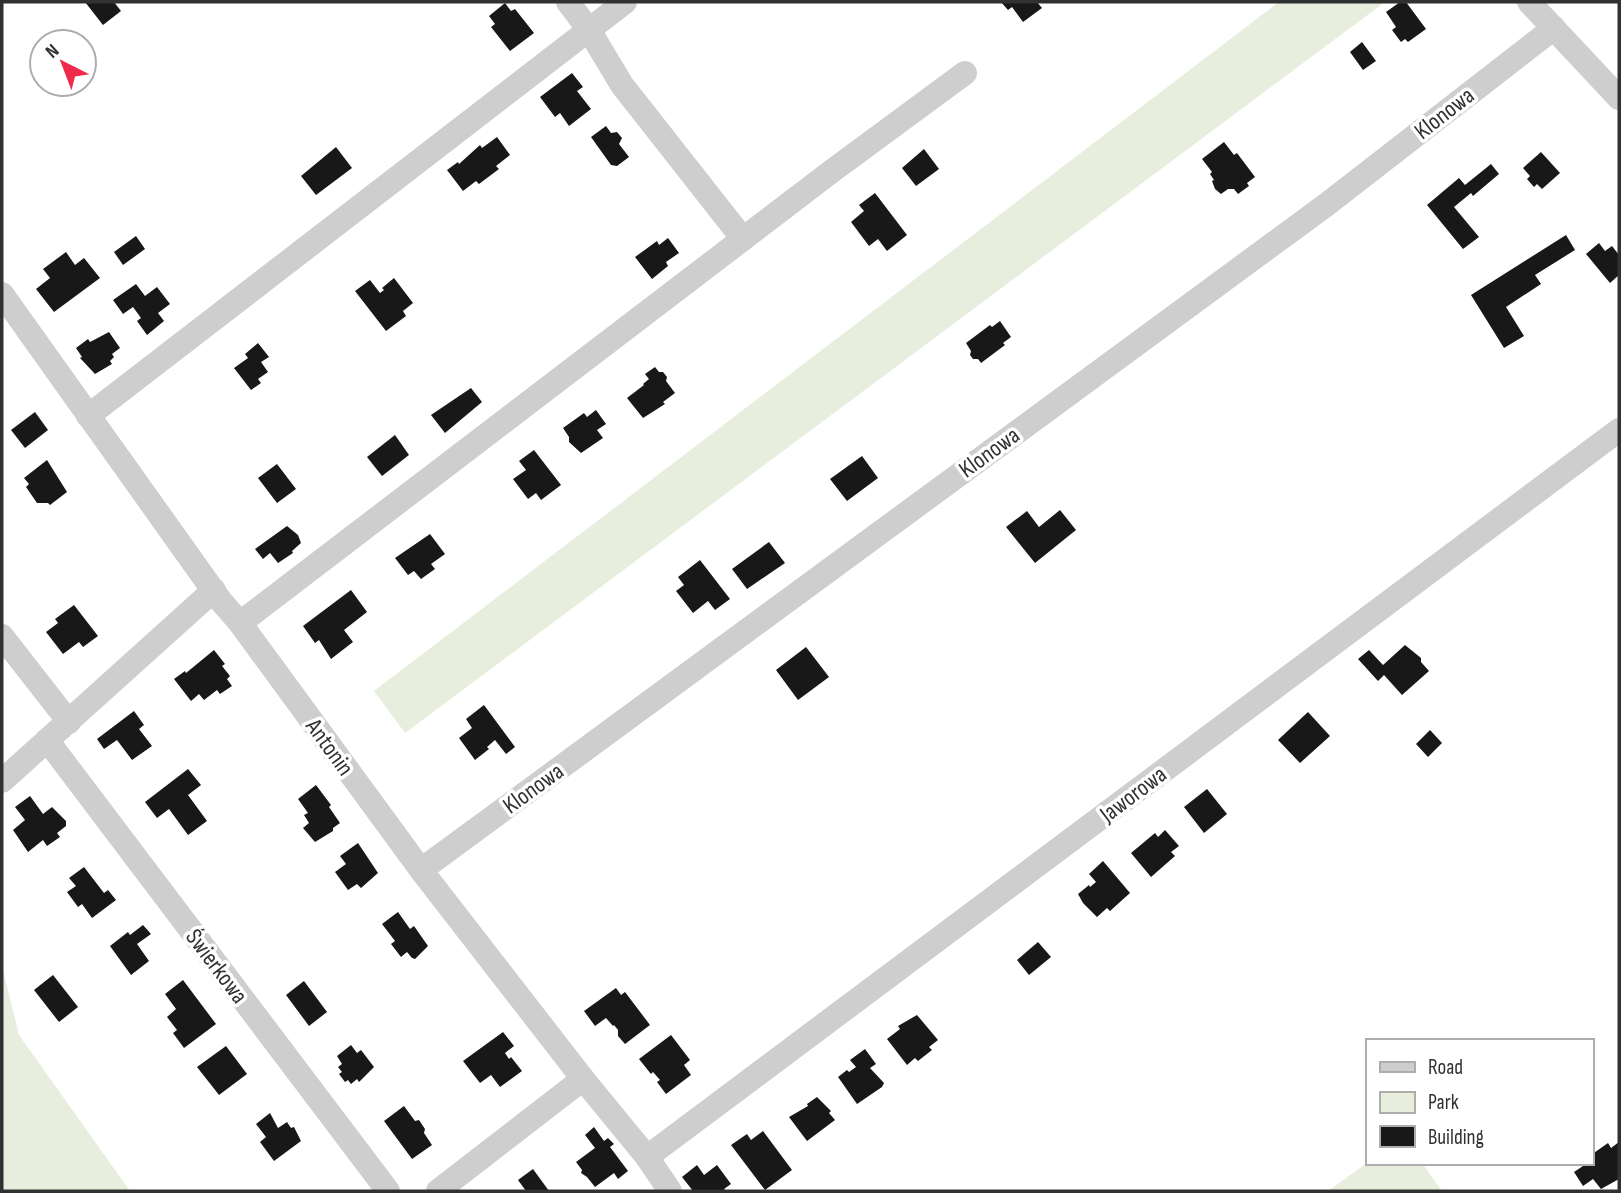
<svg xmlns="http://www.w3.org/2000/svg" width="1621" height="1193" viewBox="0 0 1621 1193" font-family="'Sofia Sans Condensed',sans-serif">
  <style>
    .green { fill: #e8eede }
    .building { fill: #181818 }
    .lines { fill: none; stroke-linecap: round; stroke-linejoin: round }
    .minor { stroke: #cecece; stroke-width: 24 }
    .labels { text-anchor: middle; stroke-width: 7; stroke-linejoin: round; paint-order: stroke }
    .street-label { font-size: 24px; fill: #313131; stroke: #fff }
  </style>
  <rect width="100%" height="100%" fill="#fff"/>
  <g class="green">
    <polygon points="1279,2 1385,2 405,733 374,691"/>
    <polygon points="2,966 19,1035 130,1191 2,1191"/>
    <polygon points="1367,1163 1422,1163 1442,1191 1328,1191"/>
  </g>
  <g class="building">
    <polygon points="85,2 114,2 121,11 103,25"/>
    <polygon points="1001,2 1037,2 1042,8 1023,22 1012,7 1008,10"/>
    <polygon points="1400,2 1406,2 1426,29 1408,42 1405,39 1401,42 1392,30 1396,27 1386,12"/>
    <polygon points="505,3 511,11 515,9 534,33 510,51 491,27 495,24 489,16"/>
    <polygon points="1362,42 1376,61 1363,70 1350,52"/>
    <polygon points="572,73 583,87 577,91 591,109 569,126 560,113 555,117 540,97"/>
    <polygon points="606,126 611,133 617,132 622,138 619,144 629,157 617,166 611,165 591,137"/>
    <polygon points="497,137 510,155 496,166 499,169 479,184 476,181 463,191 447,170 458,162 459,164 480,145 482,148"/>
    <polygon points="1224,142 1234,155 1237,153 1255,177 1247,183 1249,186 1238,194 1234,189 1228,189 1221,194 1215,189 1212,181 1214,180 1210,174 1212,172 1202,159"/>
    <polygon points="336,147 352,168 316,195 301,176"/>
    <polygon points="924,149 939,169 916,186 902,168"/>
    <polygon points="1541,152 1560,173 1542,189 1537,184 1534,187 1527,179 1530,176 1523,168"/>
    <polygon points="1491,164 1499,174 1473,196 1471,193 1454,207 1479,237 1463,249 1427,205 1459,178 1465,185"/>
    <polygon points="875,193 907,235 887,251 878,239 869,246 851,222 864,211 859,205"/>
    <polygon points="1566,235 1575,250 1535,275 1541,284 1506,307 1524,336 1504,348 1471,295"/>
    <polygon points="136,236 145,249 123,265 114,252"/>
    <polygon points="668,238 679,253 666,262 668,266 652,279 635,257 657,241 659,245"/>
    <polygon points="1599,243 1605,251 1612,246 1619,255 1619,275 1610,283 1586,254"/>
    <polygon points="66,252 75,265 84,258 100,278 54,312 36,289 50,278 43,269"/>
    <polygon points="394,278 413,303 403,311 406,316 386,331 355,291 370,280 380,293 384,290 382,288"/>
    <polygon points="136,284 145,296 157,287 170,304 158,313 164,321 147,335 137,321 141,318 133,307 123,314 113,300"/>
    <polygon points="1000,321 1011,337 1003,343 1005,345 981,363 978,359 973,359 970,355 971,351 966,343 990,325 992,327"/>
    <polygon points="109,332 120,348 112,354 114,357 110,361 112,364 95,374 80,358 82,357 76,348 88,339 90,342"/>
    <polygon points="258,343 269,357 261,362 268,372 258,379 261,383 251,390 234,368 248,358 245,354"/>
    <polygon points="655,367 659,372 663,372 667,377 666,381 675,393 663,402 665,404 643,418 627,398 644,385 643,384 649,379 645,374"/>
    <polygon points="471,388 482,402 445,433 431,415"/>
    <polygon points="596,410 606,424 597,430 603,438 581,453 569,442 569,437 563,428 584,413 587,417"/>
    <polygon points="35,412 48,430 25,448 11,430"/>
    <polygon points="395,435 409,455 382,476 367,457"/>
    <polygon points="534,450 561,485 541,500 536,493 528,499 513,479 526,470 519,461"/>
    <polygon points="862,456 878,478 847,501 830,479"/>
    <polygon points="47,460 67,492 50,505 48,503 37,503 26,487 29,484 24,478"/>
    <polygon points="277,464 296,489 277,503 258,478"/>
    <polygon points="1060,510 1076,530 1035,563 1006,527 1027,511 1039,527"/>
    <polygon points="287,526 298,535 301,543 292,551 293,553 278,563 270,553 263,559 255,549"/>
    <polygon points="430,534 445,554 431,564 435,569 421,579 414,571 408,575 395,558"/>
    <polygon points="769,542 785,563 747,589 732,569"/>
    <polygon points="700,560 730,599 715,610 708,601 693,613 676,591 684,585 678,577"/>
    <polygon points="351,590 367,612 344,630 353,642 331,659 319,640 315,643 303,626"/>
    <polygon points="74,605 98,636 83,647 79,642 63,654 46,632 58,623 55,619"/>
    <polygon points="1405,645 1421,658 1421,662 1429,671 1402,695 1384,675 1378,681 1358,659 1369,650 1383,665"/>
    <polygon points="806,647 829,677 798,700 776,670"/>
    <polygon points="214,650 225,664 222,666 230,676 227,679 232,686 220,694 217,690 204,700 199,694 191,701 174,679 185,671 186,673"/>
    <polygon points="484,705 515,747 506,754 495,740 487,747 489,749 475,760 459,738 472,728 466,719"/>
    <polygon points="134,711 144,725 139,729 152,746 132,760 117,740 104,749 97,739"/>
    <polygon points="1308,712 1330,736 1300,763 1278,740"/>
    <polygon points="1430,730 1442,743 1428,757 1416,744"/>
    <polygon points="188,769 201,785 188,795 207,821 188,835 169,809 157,818 145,802"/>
    <polygon points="316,785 331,805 329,807 340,823 333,828 333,831 315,842 303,828 309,823 304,815 308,813 298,799"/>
    <polygon points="1207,789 1227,814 1204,833 1184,807"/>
    <polygon points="30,796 43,814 52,807 66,821 66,826 57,833 60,837 47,846 43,840 28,852 13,830 25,820 15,807"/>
    <polygon points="1165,830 1179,846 1171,852 1175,856 1151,877 1131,853 1155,833 1158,837"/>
    <polygon points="358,843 378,873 361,888 357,884 348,890 335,872 346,864 340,856"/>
    <polygon points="1103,861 1130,893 1110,911 1107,908 1097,917 1083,903 1078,894 1089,885 1090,887 1096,882 1089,874"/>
    <polygon points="84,867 104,893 108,890 116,900 92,918 82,904 78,907 67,892 76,886 69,878"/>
    <polygon points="398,912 410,929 414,926 428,946 415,959 412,958 407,952 401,957 391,944 395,941 382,924"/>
    <polygon points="143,925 151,934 137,944 149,961 131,975 110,946 128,932 130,935"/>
    <polygon points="1038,942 1051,957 1029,975 1017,960"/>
    <polygon points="53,975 78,1007 59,1022 34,990"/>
    <polygon points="183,980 216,1024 184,1048 173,1033 177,1030 167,1017 176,1009 165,994"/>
    <polygon points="304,981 327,1012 309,1026 286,995"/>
    <polygon points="616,988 621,995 625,992 650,1025 625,1044 618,1036 618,1030 614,1025 613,1026 606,1018 595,1026 584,1011"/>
    <polygon points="917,1015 938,1040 929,1047 932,1050 918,1061 915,1058 907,1065 887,1039 900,1029 898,1026"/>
    <polygon points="503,1032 514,1046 505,1053 509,1059 511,1057 522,1071 500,1087 491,1075 480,1083 463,1061"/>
    <polygon points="671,1035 690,1060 684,1065 691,1075 666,1094 657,1082 660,1080 653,1072 651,1074 639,1059"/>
    <polygon points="351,1045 357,1053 361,1050 374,1067 359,1082 357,1079 351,1084 348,1080 345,1082 339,1074 342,1072 338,1067 342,1064 337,1056"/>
    <polygon points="226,1046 247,1074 219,1095 197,1067"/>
    <polygon points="865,1049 876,1064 870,1068 884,1083 882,1087 857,1104 838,1077 847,1070 849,1072 856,1067 850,1060"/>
    <polygon points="817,1097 831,1111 829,1113 835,1120 807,1141 789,1117 808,1106 807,1104"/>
    <polygon points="404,1106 415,1121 419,1120 425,1129 424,1133 432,1145 412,1159 384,1121"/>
    <polygon points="270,1113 278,1128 287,1122 291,1128 294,1127 301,1141 274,1161 260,1142 266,1137 256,1124"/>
    <polygon points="594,1127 604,1141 608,1138 614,1144 610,1147 628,1171 618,1179 614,1173 595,1187 587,1177 581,1173 582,1170 576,1162 595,1148 585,1135"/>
    <polygon points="763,1131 792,1170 765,1190 731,1145 747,1134 751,1140"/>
    <polygon points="1619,1142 1619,1179 1601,1189 1593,1179 1583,1186 1574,1172 1583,1166 1581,1163 1591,1163 1591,1155 1608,1143 1611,1148"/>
    <polygon points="697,1165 704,1175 717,1165 731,1184 724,1189 726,1191 693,1191 682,1177"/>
    <polygon points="533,1169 549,1191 526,1191 518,1180"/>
  </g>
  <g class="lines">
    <g class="minor">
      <polyline points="568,2 589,30 622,85 743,239"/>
      <polyline points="1529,2 1619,98"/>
      <polyline points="2,294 220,600 240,623 421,870 583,1079 647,1157 670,1191"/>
      <polyline points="88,416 625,2"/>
      <polyline points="240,623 832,171 965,73"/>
      <polyline points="2,636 69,722"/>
      <polyline points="47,740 388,1191"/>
      <polyline points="2,781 214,590"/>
      <polyline points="421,870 1326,205 1554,28"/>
      <polyline points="647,1157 1619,430"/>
      <polyline points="438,1191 583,1079"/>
    </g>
  </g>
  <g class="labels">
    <g class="street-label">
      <text transform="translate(1444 113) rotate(-38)" y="8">Klonowa</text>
      <text transform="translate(989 452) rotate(-36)" y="8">Klonowa</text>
      <text transform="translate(330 747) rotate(54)" y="8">Antonin</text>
      <text transform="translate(533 788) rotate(-36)" y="8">Klonowa</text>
      <text transform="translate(1133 794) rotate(-37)" y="8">Jaworowa</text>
      <text transform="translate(217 966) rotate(53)" y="8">Świerkowa</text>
    </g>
  </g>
  <rect width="1621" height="1193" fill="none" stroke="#313131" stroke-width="7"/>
  <rect x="1366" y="1039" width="228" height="126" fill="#ffffff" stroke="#adadad" stroke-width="2"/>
  <rect x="1380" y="1062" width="35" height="10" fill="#cecece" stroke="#adadad" stroke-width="2"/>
  <text x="1428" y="1074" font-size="21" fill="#313131">Road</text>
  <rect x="1380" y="1092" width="35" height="21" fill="#e8eede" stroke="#adadad" stroke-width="2"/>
  <text x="1428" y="1109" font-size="21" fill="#313131">Park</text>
  <rect x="1380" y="1126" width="35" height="21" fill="#181818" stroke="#adadad" stroke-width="2"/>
  <text x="1428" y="1144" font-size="21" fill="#313131">Building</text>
  <g transform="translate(63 63) rotate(318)"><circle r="33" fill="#ffffff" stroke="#adadad" stroke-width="2"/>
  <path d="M0-5L12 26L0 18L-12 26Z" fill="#f1294b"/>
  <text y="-10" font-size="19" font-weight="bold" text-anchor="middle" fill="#313131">N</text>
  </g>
</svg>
